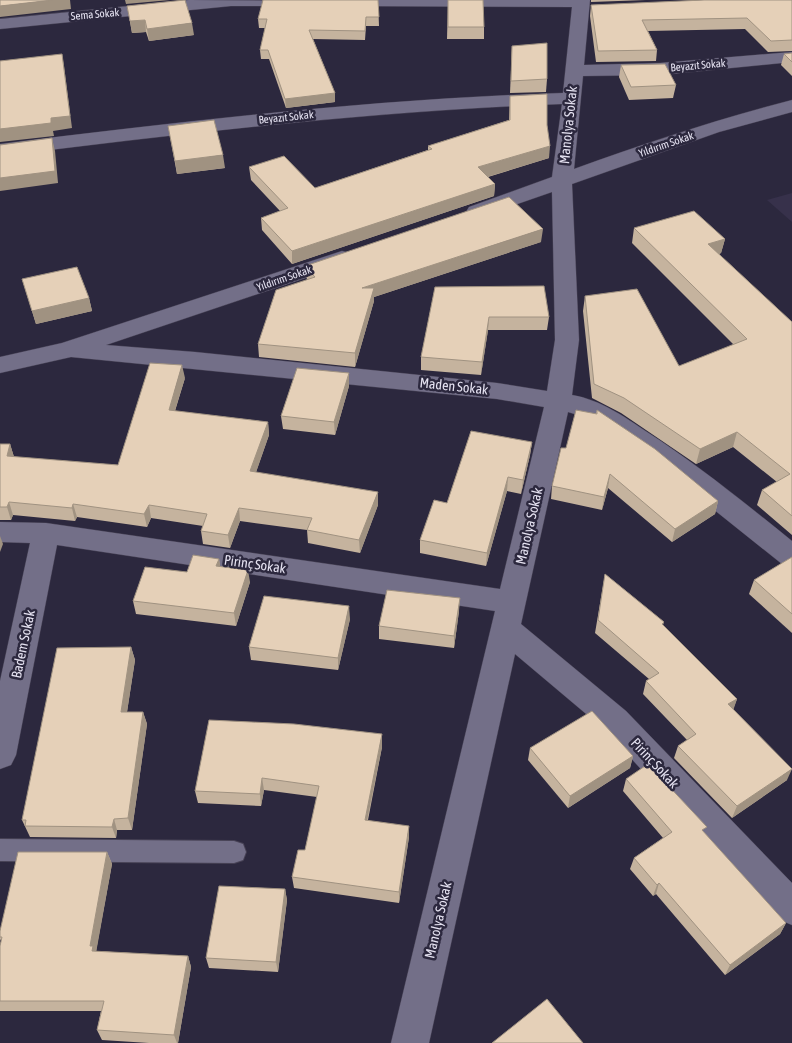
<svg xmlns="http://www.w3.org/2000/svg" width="792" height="1043" viewBox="0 0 792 1043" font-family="'Asap Condensed',sans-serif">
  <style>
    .built { fill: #37314b }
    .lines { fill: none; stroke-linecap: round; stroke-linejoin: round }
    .lane-casing { stroke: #474255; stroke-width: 2 }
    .street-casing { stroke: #474255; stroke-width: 1 }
    .lane { fill: #736f88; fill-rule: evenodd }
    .street { fill: #736f88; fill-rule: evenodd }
    .wall { fill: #c5b39e }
    .shaded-wall { fill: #a09281 }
    .building { fill: #e5d0b8; stroke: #a09281 }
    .labels { text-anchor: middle; stroke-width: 5; stroke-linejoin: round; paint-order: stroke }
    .far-street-label { font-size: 11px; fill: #e5e2f1; stroke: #2c283e }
    .street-label { font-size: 14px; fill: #e5e2f1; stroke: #2c283e }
  </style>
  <rect width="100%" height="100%" fill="#2c283e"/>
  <polygon class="built" points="792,193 792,222 767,200"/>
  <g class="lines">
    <defs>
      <polygon id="lane" points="0,839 234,841 243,844 246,852 243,860 234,863 0,861"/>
      <g id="street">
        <polygon points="189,0 309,1 306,5 300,6 231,6 0,29 0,19"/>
        <path d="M332 0H590L584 65 660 63 792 52V62L660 75 583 76 574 169C646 143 718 119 792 100V112L719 132 572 184 579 340 572 395C601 400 623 416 647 432 698 465 745 503 792 541V567L782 564 653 461 591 419 568 412 521 624 626 711 792 883V925L780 920 604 729 515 654 429 1043H391L495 611 57 545 16 755 11 765 0 769V681L30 543 0 542V522L46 523 500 589 544 407 497 399 71 357 0 373V357L62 343 342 251 350 253 353 258 350 263 106 345 195 352 497 383 547 391 555 340 552 192 477 218 469 217 466 212 469 207 552 177 562 104C373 111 187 133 0 156V144C187 121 374 99 563 93L572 7 340 6 334 5Z"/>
      </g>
    </defs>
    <use href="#lane" class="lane-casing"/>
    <use href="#street" class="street-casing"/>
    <use href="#lane" class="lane"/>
    <use href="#street" class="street"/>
  </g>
  <g class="wall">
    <polygon points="378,0 379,26 366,26 365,40 313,39 335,93 335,102 286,108 269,59 261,59 260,50 265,28 259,28 258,19"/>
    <polygon points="448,0 484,27 484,39 447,39"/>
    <polygon points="591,0 646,0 591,2"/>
    <polygon points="792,0 792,51 768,52 745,29 648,31 657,50 656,61 596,62 590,16 591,5"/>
    <polygon points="127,6 194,35 149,41 146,32 132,33"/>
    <polygon points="512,46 547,79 546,92 510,93"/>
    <polygon points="792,53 792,76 781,65 784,54"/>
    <polygon points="621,65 676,85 673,98 629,100 619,77"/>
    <polygon points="510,96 547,125 549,158 488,177 495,184 494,196 292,264 262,230 261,218 280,211 251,180 249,167 315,188 428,150 428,146 509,120"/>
    <polygon points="168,126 225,168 177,174"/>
    <polygon points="634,228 725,239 721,253 719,254 792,322 792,535 757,505 762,490 777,482 733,447 696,464 621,413 592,398 583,311 585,296 679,366 734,345 632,243"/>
    <polygon points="541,242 374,297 374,301 355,367 259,357 258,344 307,280 305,266"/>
    <polygon points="22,279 89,298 92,311 36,324"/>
    <polygon points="435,287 549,317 547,330 488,330 481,375 421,370 421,357"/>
    <polygon points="349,373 349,386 335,435 283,429 281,416"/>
    <polygon points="185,378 175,411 268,422 269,435 256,472 378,505 360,553 308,543 307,530 240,521 230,548 203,544 201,531 203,526 151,518 147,527 77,517 75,521 13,515 11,520 0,520 0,444 10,444 14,457 118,465"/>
    <polygon points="597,410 718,501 715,514 672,542 608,488 602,510 551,499 552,486 566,448 596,414"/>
    <polygon points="532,442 530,455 521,494 507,491 486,566 420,553 420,540 447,503"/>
    <polygon points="792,557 792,633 749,594 754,580"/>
    <polygon points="219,559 220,566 250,582 236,626 136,614 133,601 187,572"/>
    <polygon points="605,574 664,622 663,625 737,699 733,709 787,780 732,818 674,758 678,746 687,740 643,694 646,681 649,679 595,633"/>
    <polygon points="459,611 454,648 379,639 379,626"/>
    <polygon points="350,619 338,670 251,660 249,647"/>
    <polygon points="131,647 135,660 127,712 143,712 147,724 132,830 117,830 116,838 30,837 22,820"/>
    <polygon points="382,747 368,820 409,837 399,903 294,888 292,877 305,850 317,797 264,790 261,806 198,803 195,791"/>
    <polygon points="530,748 633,756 630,768 568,808 528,760"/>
    <polygon points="626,779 704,833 786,923 780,934 725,975 656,894 653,896 630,869 634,858 663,838 623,791"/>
    <polygon points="107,852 112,864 96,951 188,956 191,967 178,1043 149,1043 102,1040 97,1030 101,1011 0,1011 0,946 1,941 0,939 0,931"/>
    <polygon points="285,889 287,900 278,972 209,968 206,958"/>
  </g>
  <g class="shaded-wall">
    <polygon points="53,0 70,0 71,9 0,17 0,6"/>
    <polygon points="125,0 170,0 126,4"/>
    <polygon points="145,20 146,32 132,33 130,21"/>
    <polygon points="192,23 194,35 149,41 147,29"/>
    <polygon points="62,54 64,66 72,128 53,131 54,136 0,142 0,129 51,118"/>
    <polygon points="335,93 335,102 286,108 285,99"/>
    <polygon points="52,138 55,151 58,183 0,191 0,178"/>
    <polygon points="550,146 549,158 477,180 478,167"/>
    <polygon points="223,155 225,168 177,174 175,161"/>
    <polygon points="495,184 494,196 292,264 292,251"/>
    <polygon points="543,229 541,242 374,297 374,301 355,367 355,353 362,288"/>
    <polygon points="725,239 721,253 705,259 708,244"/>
    <polygon points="89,298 92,311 36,324 32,311"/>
    <polygon points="489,317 488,330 481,375 482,362"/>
    <polygon points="182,365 185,378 171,423 169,410"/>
    <polygon points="349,373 349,386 335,435 334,422"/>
    <polygon points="268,422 269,435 252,484 250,471"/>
    <polygon points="737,432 733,447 696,464 700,449"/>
    <polygon points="532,442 530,455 521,494 523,480"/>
    <polygon points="10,444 14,457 7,456"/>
    <polygon points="610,474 608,488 602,510 604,497"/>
    <polygon points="508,477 507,491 486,566 487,553"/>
    <polygon points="378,492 378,505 360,553 359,540"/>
    <polygon points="718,501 715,514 672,542 675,529"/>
    <polygon points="9,502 13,515 11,520 7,507"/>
    <polygon points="73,504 77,517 75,521 72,508"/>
    <polygon points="149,505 151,518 147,527 144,514"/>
    <polygon points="239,508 240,521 230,548 228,535"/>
    <polygon points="0,536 3,544 0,552"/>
    <polygon points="219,559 221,572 216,566"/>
    <polygon points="248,570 250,582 236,626 234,613"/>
    <polygon points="460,598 459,611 454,648 454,636"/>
    <polygon points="349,606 350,619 338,670 338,658"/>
    <polygon points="131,647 135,660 125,725 121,712"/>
    <polygon points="737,699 733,711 728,704"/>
    <polygon points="143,712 147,724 132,830 128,818"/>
    <polygon points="382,734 382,747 365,831 365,820"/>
    <polygon points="633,756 630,768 568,808 570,796"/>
    <polygon points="792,769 787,780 732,818 737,806"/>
    <polygon points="262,778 264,790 261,806 260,794"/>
    <polygon points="114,819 117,830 116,838 112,827"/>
    <polygon points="409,826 409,837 399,903 399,892"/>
    <polygon points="107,852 112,864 96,953 92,951 90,946"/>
    <polygon points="659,883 656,894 653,896 657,885"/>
    <polygon points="285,889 287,900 278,972 276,962"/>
    <polygon points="786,923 780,934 725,975 730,965"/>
    <polygon points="188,956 191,967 178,1043 177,1043 174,1035"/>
  </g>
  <g class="building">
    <polygon points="0,0 53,0 0,6"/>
    <polygon points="185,0 192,23 147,29 145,20 130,21 127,6"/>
    <polygon points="263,0 378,0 379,17 366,17 365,31 309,30 335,93 285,99 268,50 260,50 267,19 258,19"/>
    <polygon points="448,0 483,0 484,27 448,27"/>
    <polygon points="704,0 792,0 792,40 771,41 747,18 642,20 657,50 598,51 591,5"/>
    <polygon points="547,43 547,79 511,81 512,46"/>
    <polygon points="792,53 792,62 784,54"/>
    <polygon points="62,54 70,116 51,118 51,123 0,129 0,61"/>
    <polygon points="665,64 676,85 631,87 621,65"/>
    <polygon points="547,94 547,125 550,146 478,167 495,184 292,251 261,218 288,208 249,167 284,156 315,188 432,149 428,146 510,120 510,96"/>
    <polygon points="214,120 223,155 175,161 168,126"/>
    <polygon points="52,138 55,171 0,178 0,145"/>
    <polygon points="509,197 543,229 362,288 374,288 355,353 258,344 276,290 315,277 305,266"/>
    <polygon points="694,211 725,239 708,244 792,322 792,516 762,490 790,474 737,432 700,449 624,398 594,384 585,296 637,289 679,366 747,339 634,228"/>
    <polygon points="77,267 89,298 32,311 22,279"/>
    <polygon points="544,286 549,317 489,317 482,362 421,357 435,287"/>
    <polygon points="150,363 182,365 169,410 268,422 250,471 378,492 359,540 307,530 312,518 239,508 228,535 201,531 207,514 149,505 144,514 73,504 72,508 9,502 7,507 0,507 0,444 10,444 7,456 118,465"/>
    <polygon points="297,368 349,373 334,422 281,416"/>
    <polygon points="576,410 597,414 597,410 655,449 718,501 675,529 610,474 604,497 552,486 561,448 566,448"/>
    <polygon points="471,431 532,442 523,480 508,477 487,553 420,540 434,500 447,503"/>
    <polygon points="193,555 219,559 216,566 248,570 234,613 133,601 145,567 187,572"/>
    <polygon points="792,557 792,614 754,580"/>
    <polygon points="605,574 664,622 662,624 737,699 728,704 792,769 737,806 678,746 696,734 646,681 659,673 598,620"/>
    <polygon points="387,590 460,598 454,636 379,626"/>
    <polygon points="264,596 349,606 338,658 249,647"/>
    <polygon points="131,647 121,712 143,712 128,818 114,819 112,827 25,826 26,820 22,820 57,648"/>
    <polygon points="592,711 633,756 570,796 530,748"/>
    <polygon points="209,720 294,724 382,734 365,820 409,826 399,892 292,877 298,850 305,850 319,786 262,778 260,794 195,791"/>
    <polygon points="648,764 707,827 702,830 786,923 730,965 659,883 657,885 634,858 672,832 626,779"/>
    <polygon points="18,852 107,852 90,946 93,946 92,951 188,956 174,1035 97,1030 104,1001 0,1001 0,946 2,937 0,937 0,931"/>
    <polygon points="219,886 285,889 276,962 206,958"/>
    <polygon points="547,999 583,1043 492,1043"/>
  </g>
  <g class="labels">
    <g class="far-street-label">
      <text transform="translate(95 14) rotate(-5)" y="4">Sema Sokak</text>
      <text transform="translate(698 65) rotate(-5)" y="4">Beyazıt Sokak</text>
      <text transform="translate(286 117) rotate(-6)" y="4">Beyazıt Sokak</text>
      <text transform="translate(666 144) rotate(-19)" y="4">Yıldırım Sokak</text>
      <text transform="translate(284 278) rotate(-19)" y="4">Yıldırım Sokak</text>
    </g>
    <g class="street-label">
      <text transform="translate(568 125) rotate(-84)" y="5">Manolya Sokak</text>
      <text transform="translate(454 386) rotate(6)" y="5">Maden Sokak</text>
      <text transform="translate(529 526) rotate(-77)" y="5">Manolya Sokak</text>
      <text transform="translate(255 564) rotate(8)" y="5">Pirinç Sokak</text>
      <text transform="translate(23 644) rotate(-78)" y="5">Badem Sokak</text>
      <text transform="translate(655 763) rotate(47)" y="5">Pirinç Sokak</text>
      <text transform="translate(438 920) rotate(-77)" y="5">Manolya Sokak</text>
    </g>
  </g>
</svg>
